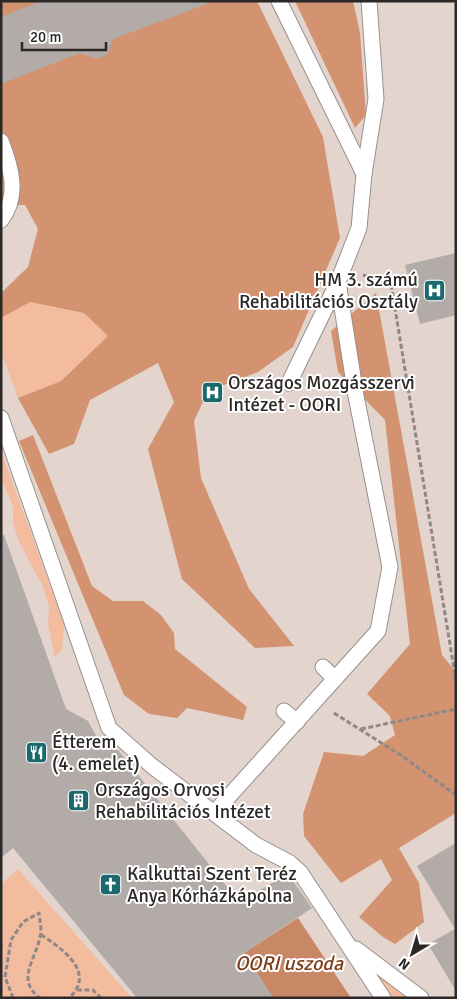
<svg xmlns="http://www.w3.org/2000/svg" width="457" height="999" viewBox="0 0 457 999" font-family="Signika,sans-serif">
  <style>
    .built { fill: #e3d4cd }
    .green { fill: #f4bc9f }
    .forest { fill: #d49370 }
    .water { fill: #c88865 }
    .building { fill: #b2aba7 }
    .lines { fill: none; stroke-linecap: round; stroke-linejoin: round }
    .lane-casing { stroke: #97908c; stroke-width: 17 }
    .path { stroke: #8e8986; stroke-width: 3; stroke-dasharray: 5 2.5; stroke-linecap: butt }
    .lane { stroke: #fff; stroke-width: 15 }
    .labels { text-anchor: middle; stroke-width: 4; stroke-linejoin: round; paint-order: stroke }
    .poi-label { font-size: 19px; fill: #2b2827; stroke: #fff; text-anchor: start }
    .water-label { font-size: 20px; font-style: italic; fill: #7c3f19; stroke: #fff }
  </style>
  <rect width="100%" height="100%" fill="#eae2de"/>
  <rect class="built" x="1" y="1" width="455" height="997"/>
  <g class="green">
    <polygon points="30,302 84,313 108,336 61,381 18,398 1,352 1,318"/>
    <polygon points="1,451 64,624 62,649 55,657 48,625 49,607 43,587 18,540 13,522 13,506 1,478"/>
    <polygon points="18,869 132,998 1,998 1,884"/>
    <polygon points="378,976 383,976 409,998 392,998"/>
  </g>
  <g class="forest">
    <polygon points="1,1 257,1 323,137 340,238 293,347 258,372 208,391 194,421 201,478 249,589 294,646 255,648 182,579 148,449 174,402 158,363 90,400 74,444 49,454 18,398 61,381 108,336 84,313 30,302 1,318 1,293 28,267 38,229 25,205 1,205"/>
    <polygon points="295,1 353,1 360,33 366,115 355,128"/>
    <polygon points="376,293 442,655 456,672 456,813 399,848 419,883 424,922 395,944 383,937 359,917 392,880 381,859 341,883 304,836 303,814 324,752 363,756 395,735 390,716 367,694 410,644 385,420 338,372 331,331"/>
    <polygon points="33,435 92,586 113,601 143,601 161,615 174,633 175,649 247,707 243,720 187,708 177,718 149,714 124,695 19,441"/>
  </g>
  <polygon class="water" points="298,918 351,998 273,998 244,953"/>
  <g class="building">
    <polygon points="41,1 207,1 207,4 113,39 108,54 97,59 80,53 1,84 1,17"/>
    <polygon points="456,253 456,315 420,324 405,265"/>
    <polygon points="1,535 4,535 66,709 88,721 99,741 119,751 239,902 288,874 312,908 244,953 273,998 137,998 13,848 1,858"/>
    <polygon points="456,843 456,991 428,944 455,929 417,866"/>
  </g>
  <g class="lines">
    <defs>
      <g id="lane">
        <path d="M1 141C11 167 20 196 1 220"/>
        <polyline points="364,174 376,99 369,1"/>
        <polyline points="289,383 338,282"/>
        <polyline points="1,418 109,728 152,766 256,845 290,863 300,872 383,998"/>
        <polyline points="323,667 335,679"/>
        <polyline points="284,711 297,722"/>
        <polyline points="214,813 378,631 390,567 356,396 338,282 359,228 364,174 279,1"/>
        <polyline points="356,949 421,998"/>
      </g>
    </defs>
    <use href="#lane" class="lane-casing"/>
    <g class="path">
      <polyline points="363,275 391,284 456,681"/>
      <polyline points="334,713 402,756 456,795"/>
      <polyline points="361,729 456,709"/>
      <path d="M41 935C62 948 97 973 69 998"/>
      <polyline points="77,990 93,990 101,998"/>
      <path d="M13 998 5 977 11 940 23 922 39 913C40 921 42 930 40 937 36 959 15 980 40 998"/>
    </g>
    <use href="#lane" class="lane"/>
  </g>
  <defs>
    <symbol id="hospital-square" viewBox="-11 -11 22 22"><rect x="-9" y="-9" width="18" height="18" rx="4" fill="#1b696c" stroke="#fff"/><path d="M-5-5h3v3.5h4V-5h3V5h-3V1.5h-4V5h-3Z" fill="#fff"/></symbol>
    <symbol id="restaurant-square" viewBox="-11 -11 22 22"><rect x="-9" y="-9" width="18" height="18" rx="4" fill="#1b696c" stroke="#fff"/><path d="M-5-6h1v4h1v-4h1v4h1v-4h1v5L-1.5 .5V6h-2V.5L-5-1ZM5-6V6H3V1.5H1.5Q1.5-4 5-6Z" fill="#fff"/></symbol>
    <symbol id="building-square" viewBox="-11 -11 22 22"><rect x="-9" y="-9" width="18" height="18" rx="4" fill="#1b696c" stroke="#fff"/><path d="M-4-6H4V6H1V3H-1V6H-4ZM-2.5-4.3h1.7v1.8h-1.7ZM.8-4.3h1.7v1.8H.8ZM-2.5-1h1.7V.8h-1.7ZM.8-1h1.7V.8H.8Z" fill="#fff"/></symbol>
    <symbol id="church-square" viewBox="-11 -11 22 22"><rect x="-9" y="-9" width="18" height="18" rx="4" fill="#1b696c" stroke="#fff"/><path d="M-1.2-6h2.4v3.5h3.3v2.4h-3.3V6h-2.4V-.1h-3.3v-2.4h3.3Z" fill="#fff"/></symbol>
  </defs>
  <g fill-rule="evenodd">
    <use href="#hospital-square" x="422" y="278" width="25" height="25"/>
    <use href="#hospital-square" x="200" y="380" width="25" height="25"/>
    <use href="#restaurant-square" x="24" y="740" width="25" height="25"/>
    <use href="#building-square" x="66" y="788" width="25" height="25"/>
    <use href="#church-square" x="98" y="872" width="25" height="25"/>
  </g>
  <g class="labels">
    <g class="poi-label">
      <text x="418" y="286" text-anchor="end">HM 3. számú<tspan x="418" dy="22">Rehabilitációs Osztály</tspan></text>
      <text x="228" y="389">Országos Mozgásszervi<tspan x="228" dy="22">Intézet - OORI</tspan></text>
      <text x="52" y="748">Étterem<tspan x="52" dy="22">(4. emelet)</tspan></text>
      <text x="95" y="796">Országos Orvosi<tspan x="95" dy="22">Rehabilitációs Intézet</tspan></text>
      <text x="127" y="880">Kalkuttai Szent Teréz<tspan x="127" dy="22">Anya Kórházkápolna</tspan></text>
    </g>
    <g class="water-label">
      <text x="289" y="970">OORI uszoda</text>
    </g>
  </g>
  <rect width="457" height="999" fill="none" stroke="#2b2827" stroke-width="5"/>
  <g transform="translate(412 954) rotate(218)" stroke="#ffffff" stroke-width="4" paint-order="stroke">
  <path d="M0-4L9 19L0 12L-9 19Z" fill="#2b2827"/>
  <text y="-8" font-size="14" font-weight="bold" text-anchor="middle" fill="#2b2827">N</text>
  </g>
  <path d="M22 42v8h84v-8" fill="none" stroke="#2b2827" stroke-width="2.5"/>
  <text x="30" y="42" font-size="15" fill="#2b2827" stroke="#ffffff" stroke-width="4" paint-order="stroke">20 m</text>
</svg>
